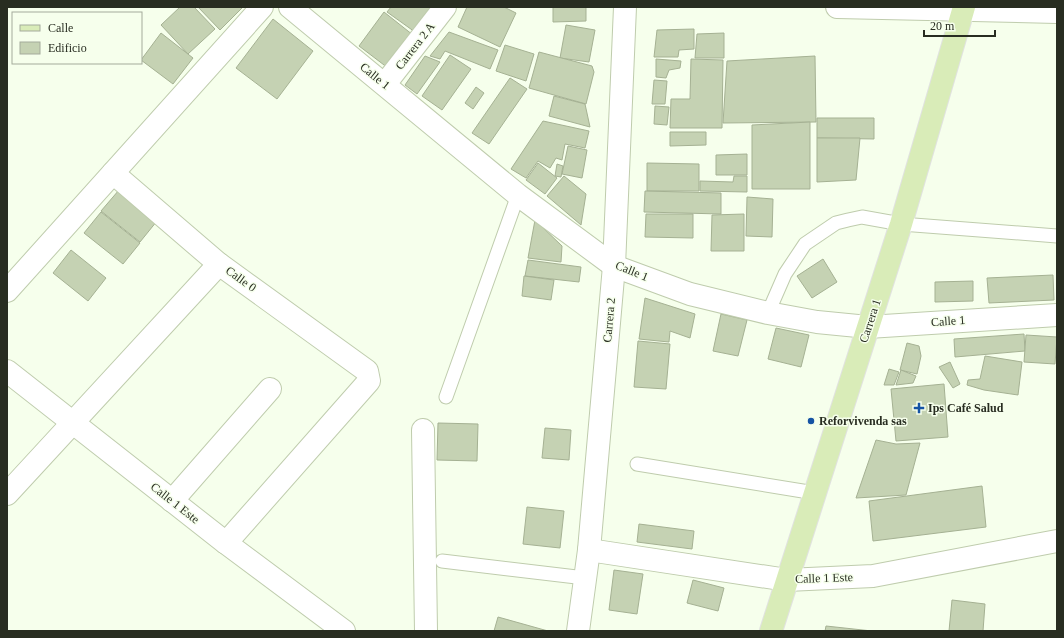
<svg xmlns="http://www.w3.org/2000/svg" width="1064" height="638" viewBox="0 0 1064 638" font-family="Georgia,serif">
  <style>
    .building { fill: #c5d2b3; stroke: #a5b193 }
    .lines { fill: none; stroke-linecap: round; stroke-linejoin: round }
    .lane-casing { stroke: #bfccad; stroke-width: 15 }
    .street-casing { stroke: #bfccad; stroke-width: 24 }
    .secondary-casing { stroke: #bfccad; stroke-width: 24 }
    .primary-casing { stroke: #e1e2e0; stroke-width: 24 }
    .lane { stroke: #fff; stroke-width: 13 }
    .street { stroke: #fff; stroke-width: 22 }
    .secondary { stroke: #fff; stroke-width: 22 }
    .primary { stroke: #d9ecb8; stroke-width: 22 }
    .poi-dot { fill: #1553a4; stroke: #f6ffec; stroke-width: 1.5 }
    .labels { text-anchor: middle; stroke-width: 3; stroke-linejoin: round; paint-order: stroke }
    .street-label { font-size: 12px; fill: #282d21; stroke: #f6ffec }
    .poi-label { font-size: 12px; font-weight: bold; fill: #282d21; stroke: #f6ffec; text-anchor: start }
  </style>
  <rect width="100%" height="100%" fill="#f6ffec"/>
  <g class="building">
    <polygon points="180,7 194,7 215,29 188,54 161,25"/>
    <polygon points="198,7 243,7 220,30"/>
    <polygon points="391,7 430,7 432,9 415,32 387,12"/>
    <polygon points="467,7 504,7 516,13 500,47 458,27"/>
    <polygon points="553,7 586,7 586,21 553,22"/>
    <polygon points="384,12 413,35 388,68 359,46"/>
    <polygon points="273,19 313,51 277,99 236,68"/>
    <polygon points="566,25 595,30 589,62 560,58"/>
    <polygon points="694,29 694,49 679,50 678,57 654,57 657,30"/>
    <polygon points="449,32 498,50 490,69 445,51 440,59 430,56"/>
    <polygon points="161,33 193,58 173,84 141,60"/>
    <polygon points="724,33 724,58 695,58 697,34"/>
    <polygon points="505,45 534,54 526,81 496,71"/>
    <polygon points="539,52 592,66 594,72 586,104 529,88"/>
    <polygon points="450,55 471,69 442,110 422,96"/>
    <polygon points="425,56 440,62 417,94 405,85"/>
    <polygon points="815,56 816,122 723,123 727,61"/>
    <polygon points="656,59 681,61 680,68 669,70 666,78 656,77"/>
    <polygon points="691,59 723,60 722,128 670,128 671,99 690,99"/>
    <polygon points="510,78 527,89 489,144 472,133"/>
    <polygon points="654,80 667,81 665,104 652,104"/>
    <polygon points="476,87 484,93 473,109 465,103"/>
    <polygon points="554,96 585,104 590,127 549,116"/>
    <polygon points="655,106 669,107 667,125 654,124"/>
    <polygon points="817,118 874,118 874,139 817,138"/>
    <polygon points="543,121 589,131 585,148 565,144 562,160 556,158 550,168 538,161 526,178 511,169"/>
    <polygon points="810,122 810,189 752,189 752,125"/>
    <polygon points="670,132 706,132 706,145 670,146"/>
    <polygon points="817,138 860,138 856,180 817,182"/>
    <polygon points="568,146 587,150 582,178 562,174"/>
    <polygon points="747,154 747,175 716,175 716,155"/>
    <polygon points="538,163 557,178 545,194 526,180"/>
    <polygon points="647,163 699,164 699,191 647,191"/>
    <polygon points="557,164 563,166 561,177 555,176"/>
    <polygon points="564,176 586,194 581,225 547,196"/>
    <polygon points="734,176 747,176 747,192 700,191 700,181 733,182"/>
    <polygon points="119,190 157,221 140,242 101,211"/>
    <polygon points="645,191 721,193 721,214 644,212"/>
    <polygon points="747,197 773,199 772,237 746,236"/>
    <polygon points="101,212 140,243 123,264 84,233"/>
    <polygon points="646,214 693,214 693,238 645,237"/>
    <polygon points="744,214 744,251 711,251 712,215"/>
    <polygon points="535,220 562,246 561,262 528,258"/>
    <polygon points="71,250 106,278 88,301 53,273"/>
    <polygon points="823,259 837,282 812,298 797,276"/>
    <polygon points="528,260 581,267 579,282 525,276"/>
    <polygon points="1053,275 1054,300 989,303 987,278"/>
    <polygon points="524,276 554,280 551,300 522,296"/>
    <polygon points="973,281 973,301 935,302 935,282"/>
    <polygon points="645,298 695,314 690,338 670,331 669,342 639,339"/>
    <polygon points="721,314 747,320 738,356 713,351"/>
    <polygon points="776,328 809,335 801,367 768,359"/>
    <polygon points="1024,334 1025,351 955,357 954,339"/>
    <polygon points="1026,335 1057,337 1055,364 1024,362"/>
    <polygon points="638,341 670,344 666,389 634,387"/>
    <polygon points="907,343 919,346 921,356 917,374 900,370"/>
    <polygon points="985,356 1022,362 1018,395 984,390 967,385 968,380 980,379"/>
    <polygon points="950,362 960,384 953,388 939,367"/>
    <polygon points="889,369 899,372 894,385 884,385"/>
    <polygon points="901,370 916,376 913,383 896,385"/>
    <polygon points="944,384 948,437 896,441 891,389"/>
    <polygon points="438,423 478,424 477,461 437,460"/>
    <polygon points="545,428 571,430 569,460 542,458"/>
    <polygon points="876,440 896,444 920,443 906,495 856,498"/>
    <polygon points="982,486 986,527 873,541 869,501"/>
    <polygon points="527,507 564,511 560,548 523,544"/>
    <polygon points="639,524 694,531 692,549 637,542"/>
    <polygon points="614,570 643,574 637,614 609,610"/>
    <polygon points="693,580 724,588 718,611 687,603"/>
    <polygon points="952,600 985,604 983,631 949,631"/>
    <polygon points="498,617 548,631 494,631"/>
    <polygon points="826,626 872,631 825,631"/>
  </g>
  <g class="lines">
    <defs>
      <g id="lane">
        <polyline points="768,313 785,274 805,244 836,223 848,220 862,217 901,224 1057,236"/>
        <polyline points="446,397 518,195"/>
        <polyline points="637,464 815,493"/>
        <polyline points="442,561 585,578"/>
      </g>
      <g id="street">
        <polyline points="290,7 518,195 614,266 690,294 768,313 817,322 868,327 1057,315"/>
        <polyline points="837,7 1057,12"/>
        <polyline points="385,84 445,7"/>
        <polyline points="113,173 219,264 367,371 369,381 226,543"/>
        <polyline points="7,291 262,7"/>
        <polyline points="7,371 226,543 344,631"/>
        <polyline points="423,430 426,631"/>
        <polyline points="7,494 219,264"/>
        <polyline points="172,501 270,389"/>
        <polyline points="589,550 787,580 873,576 1057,541"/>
      </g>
      <polyline id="secondary" points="578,631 589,550 614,266 625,7"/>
      <polyline id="primary" points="771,631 901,224 964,7"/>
    </defs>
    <use href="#lane" class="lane-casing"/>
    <use href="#street" class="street-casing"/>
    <use href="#secondary" class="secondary-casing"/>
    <use href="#primary" class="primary-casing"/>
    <use href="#lane" class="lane"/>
    <use href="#street" class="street"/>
    <use href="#secondary" class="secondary"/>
    <use href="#primary" class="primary"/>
  </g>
  <g class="poi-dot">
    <path d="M917 402h4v4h4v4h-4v4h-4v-4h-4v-4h4z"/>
    <circle cx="811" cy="421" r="4"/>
  </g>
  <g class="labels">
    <g class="street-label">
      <text transform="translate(415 46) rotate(-52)" y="4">Carrera 2 A</text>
      <text transform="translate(375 76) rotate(39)" y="4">Calle 1</text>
      <text transform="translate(632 271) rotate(22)" y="4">Calle 1</text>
      <text transform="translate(241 279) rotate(36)" y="4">Calle 0</text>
      <text transform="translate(609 320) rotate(-85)" y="4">Carrera 2</text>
      <text transform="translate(870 321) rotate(-72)" y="4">Carrera 1</text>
      <text transform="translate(948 321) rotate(-4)" y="4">Calle 1</text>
      <text transform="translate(175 503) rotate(38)" y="4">Calle 1 Este</text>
      <text transform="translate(824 578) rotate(-2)" y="4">Calle 1 Este</text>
    </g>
    <g class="poi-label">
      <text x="928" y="412">Ips Café Salud</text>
      <text x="819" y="425">Reforvivenda sas</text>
    </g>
  </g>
  <rect width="1064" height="638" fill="none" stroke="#282d21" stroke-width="16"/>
  <rect x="12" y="12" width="130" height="52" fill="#f6ffec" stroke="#a4ab9b"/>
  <rect x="20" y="25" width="20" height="6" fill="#d9ecb8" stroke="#a4ab9b"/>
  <text x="48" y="32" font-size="12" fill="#282d21">Calle</text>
  <rect x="20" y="42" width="20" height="12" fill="#c5d2b3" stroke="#a4ab9b"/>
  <text x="48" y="52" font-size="12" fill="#282d21">Edificio</text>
  <path d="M924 30v6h71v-6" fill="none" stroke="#282d21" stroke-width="2"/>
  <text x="930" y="30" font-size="12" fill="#282d21" stroke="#f6ffec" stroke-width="3" paint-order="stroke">20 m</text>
</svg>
